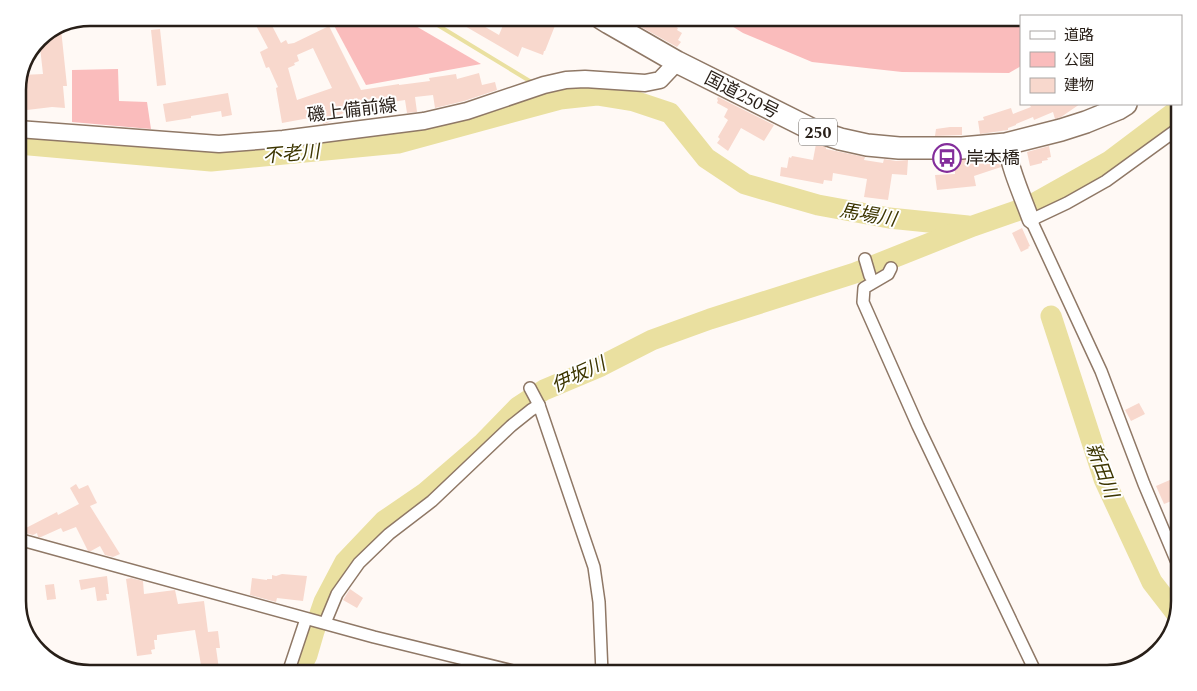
<svg xmlns="http://www.w3.org/2000/svg" width="1197" height="691" viewBox="0 0 1197 691" font-family="Spectral,'Noto Sans JP',serif">
  <style>
    .green { fill: #fabcbc }
    .lines { fill: none; stroke-linecap: round; stroke-linejoin: round }
    .stream { stroke: #eae0a0; stroke-width: 4 }
    .river { stroke: #eae0a0; stroke-width: 21 }
    .building { fill: #f8d8cd; fill-rule: evenodd }
    .street-casing { stroke: #8f7866; stroke-width: 14 }
    .secondary-casing { stroke: #8f7866; stroke-width: 19 }
    .highway-casing { stroke: #8f7866; stroke-width: 24 }
    .street { stroke: #fff; stroke-width: 11 }
    .secondary { stroke: #fff; stroke-width: 16 }
    .highway { stroke: #fff; stroke-width: 21 }
    .labels { text-anchor: middle; stroke-width: 4; stroke-linejoin: round; paint-order: stroke }
    .shield { fill: #fff; stroke: #68625d; stroke-width: 1 }
    .shield-label { font-size: 16px; font-weight: bold; fill: #281f18 }
    .street-label { font-size: 18px; fill: #281f18; stroke: #fff }
    .poi-label { font-size: 18px; fill: #281f18; stroke: #fff; text-anchor: start }
    .water-label { font-size: 19px; font-style: italic; fill: #3d3601; stroke: #fff }
    .rim { fill: none; stroke: #281f18; stroke-width: 2.5 }
  </style>
  <rect width="100%" height="100%" fill="#fff9f5"/>
  <g class="green">
    <polygon points="330,18 402,18 481,64 366,85"/>
    <polygon points="719,18 1021,18 1021,66 1009,73 902,72 812,62 743,33"/>
    <polygon points="118,69 119,101 147,102 151,129 72,122 72,70"/>
  </g>
  <g class="lines">
    <g class="stream">
      <polyline points="426,18 533,83"/>
      <polyline points="545,90 560,99"/>
    </g>
    <g class="river">
      <polyline points="18,144 211,161 398,143 560,99 597,95 634,101 670,113 706,158 745,184 818,205 889,218 968,226"/>
      <polyline points="1051,316 1104,479 1152,582 1176,613"/>
      <polyline points="298,673 307,655 314,631 324,602 345,562 384,521 425,493 482,444 518,407 544,390 601,366 652,340 710,319 855,273 973,226 1028,207 1110,161 1179,109"/>
    </g>
  </g>
  <g class="building">
    <path d="M252 18H268L281 43 286 40 288 44 294 43 329 26 361 90 399 84V85L430 81 429 78 456 74 457 79 479 73 482 85 495 82 497 90 464 101 435 108 433 95 415 97 417 112 407 113 405 100 365 106 364 103 331 119 332 121 324 124H323L320 116 282 123 276 88 278 87 269 67 266 68 260 52 268 48ZM313 48 332 88 297 100 288 68 295 65 294 63 299 61 297 55Z"/>
    <polygon points="451,18 470,18 499,35 506,18 558,18 545,51 544,51 543,55 522,47 518,57"/>
    <polygon points="625,18 660,18 678,28 677,30 682,33 678,40 681,42 677,47"/>
    <polygon points="61,29 67,86 63,86 65,108 52,107 27,110 27,113 18,113 18,86 22,75 43,74 39,38"/>
    <polygon points="160,29 166,85 157,86 151,30"/>
    <polygon points="228,93 232,115 222,117 221,111 191,116 191,118 166,122 163,104"/>
    <polygon points="718,97 774,125 764,141 741,128 728,151 717,143 720,139 718,137 728,120 724,117 728,109 717,103 718,100 717,99"/>
    <polygon points="1029,104 1080,104 1061,117 1055,119 1053,112 1034,120 1033,117 1016,124 1016,125 1008,128 1008,130 980,134 978,121 984,120 983,117 1011,108 1013,114 1031,107"/>
    <polygon points="950,127 962,127 962,135 935,136 936,129"/>
    <polygon points="816,144 826,147 826,149 865,157 864,160 883,163 884,159 896,161 908,160 907,175 892,174 888,200 864,197 867,179 833,173 832,181 824,180 823,184 780,176 781,167 787,168 789,157 791,158 792,156 813,160"/>
    <polygon points="1049,146 1051,157 1047,158 1048,160 1042,161 1042,163 1030,166 1027,152"/>
    <polygon points="998,157 1001,167 974,176 976,186 937,190 935,175 955,174 954,160 977,159 978,160 982,159"/>
    <polygon points="1022,228 1030,246 1028,247 1029,248 1021,252 1012,233"/>
    <polygon points="1139,403 1145,414 1131,421 1125,410"/>
    <polygon points="1179,476 1179,498 1164,504 1156,486"/>
    <polygon points="76,484 79,489 88,485 97,503 90,506 120,554 113,557 105,555 100,546 91,551 88,551 76,527 63,532 61,528 41,537 38,537 37,533 33,535 26,533 24,529 57,512 58,515 79,504 70,488"/>
    <polygon points="282,574 307,576 303,601 277,598 276,602 250,595 252,578 267,580 267,579 272,579 272,575 276,576"/>
    <polygon points="107,576 109,594 106,594 107,600 97,601 95,587 81,590 79,580"/>
    <polygon points="131,578 143,581 144,594 175,590 178,604 204,601 208,632 218,631 220,648 216,648 219,669 202,671 195,630 157,635 157,640 154,640 155,649 151,650 152,654 137,656 126,579"/>
    <polygon points="54,584 56,599 47,600 45,585"/>
    <polygon points="350,589 363,598 357,608 343,600"/>
  </g>
  <g class="lines">
    <defs>
      <g id="street">
        <polyline points="1179,128 1106,181 1067,203 1031,220 1101,371 1144,484 1179,567"/>
        <polyline points="865,259 870,276"/>
        <polyline points="891,268 888,274 864,288 863,302 918,426 1036,673"/>
        <polyline points="530,388 539,405 594,567 599,602 602,673"/>
        <polyline points="18,539 374,637 521,673"/>
        <polyline points="325,623 337,594 359,563 389,534 432,501 511,426 531,410 539,405"/>
        <polyline points="287,673 290,667 306,619"/>
      </g>
      <g id="secondary">
        <polyline points="18,129 219,144 283,139 424,121 467,111 544,85 566,80 585,79 645,83 660,80 677,62"/>
        <path d="M1006 144C1010 170 1022 195 1031 220"/>
      </g>
      <polyline id="highway" points="601,18 609,23 677,62 813,130 840,139 867,145 899,148 962,148 1006,144 1061,130 1086,122 1118,109 1126,104"/>
    </defs>
    <use href="#street" class="street-casing"/>
    <use href="#secondary" class="secondary-casing"/>
    <use href="#highway" class="highway-casing"/>
    <use href="#street" class="street"/>
    <use href="#secondary" class="secondary"/>
    <use href="#highway" class="highway"/>
  </g>
  <defs>
    <symbol id="bus-ring" viewBox="-11 -11 22 22"><circle r="9.5" fill="#fff" stroke="#832d9b" stroke-width="1.5"/><path d="M-5-6H5V4H4V6H2V4H-2V6H-4V4H-5ZM-3.5-4V0h7V-4ZM-3.5 1.2v1.5H-2V1.2ZM2 1.2v1.5H3.5V1.2Z" fill="#832d9b"/></symbol>
  </defs>
  <g fill-rule="evenodd">
    <use href="#bus-ring" x="931" y="142" width="32" height="32"/>
  </g>
  <g class="labels">
    <rect class="shield" x="799" y="118.5" width="38" height="27" rx="4"/>
    <g class="shield-label">
      <text x="818" y="138">250</text>
    </g>
    <g class="street-label">
      <text transform="translate(742 95) rotate(27)" y="6">国道250号</text>
      <text transform="translate(352 110) rotate(-7)" y="6">磯上備前線</text>
    </g>
    <g class="poi-label">
      <text x="966" y="164">岸本橋</text>
    </g>
    <g class="water-label">
      <text transform="translate(291 153) rotate(-5)" y="7">不老川</text>
      <text transform="translate(868 214) rotate(10)" y="7">馬場川</text>
      <text transform="translate(578 374) rotate(-25)" y="7">伊坂川</text>
      <text transform="translate(1103 470) rotate(69)" y="7">新田川</text>
    </g>
  </g>
  <path d="M0 0H1197V691H0ZM90 26H1107A64 64 0 0 1 1171 90V601A64 64 0 0 1 1107 665H90A64 64 0 0 1 26 601V90A64 64 0 0 1 90 26Z" fill="#fff" fill-rule="evenodd"/>
  <path class="rim" d="M90 26H1107A64 64 0 0 1 1171 90V601A64 64 0 0 1 1107 665H90A64 64 0 0 1 26 601V90A64 64 0 0 1 90 26Z"/>
  <rect x="1020" y="15" width="162" height="90" fill="#ffffff" stroke="#a9a5a3"/>
  <rect x="1030" y="31" width="25" height="8" fill="#ffffff" stroke="#a9a5a3"/>
  <text x="1064" y="40" font-size="15" fill="#281f18">道路</text>
  <rect x="1030" y="52" width="25" height="15" fill="#fabcbc" stroke="#a9a5a3"/>
  <text x="1064" y="65" font-size="15" fill="#281f18">公園</text>
  <rect x="1030" y="78" width="25" height="15" fill="#f8d8cd" stroke="#a9a5a3"/>
  <text x="1064" y="90" font-size="15" fill="#281f18">建物</text>
</svg>
